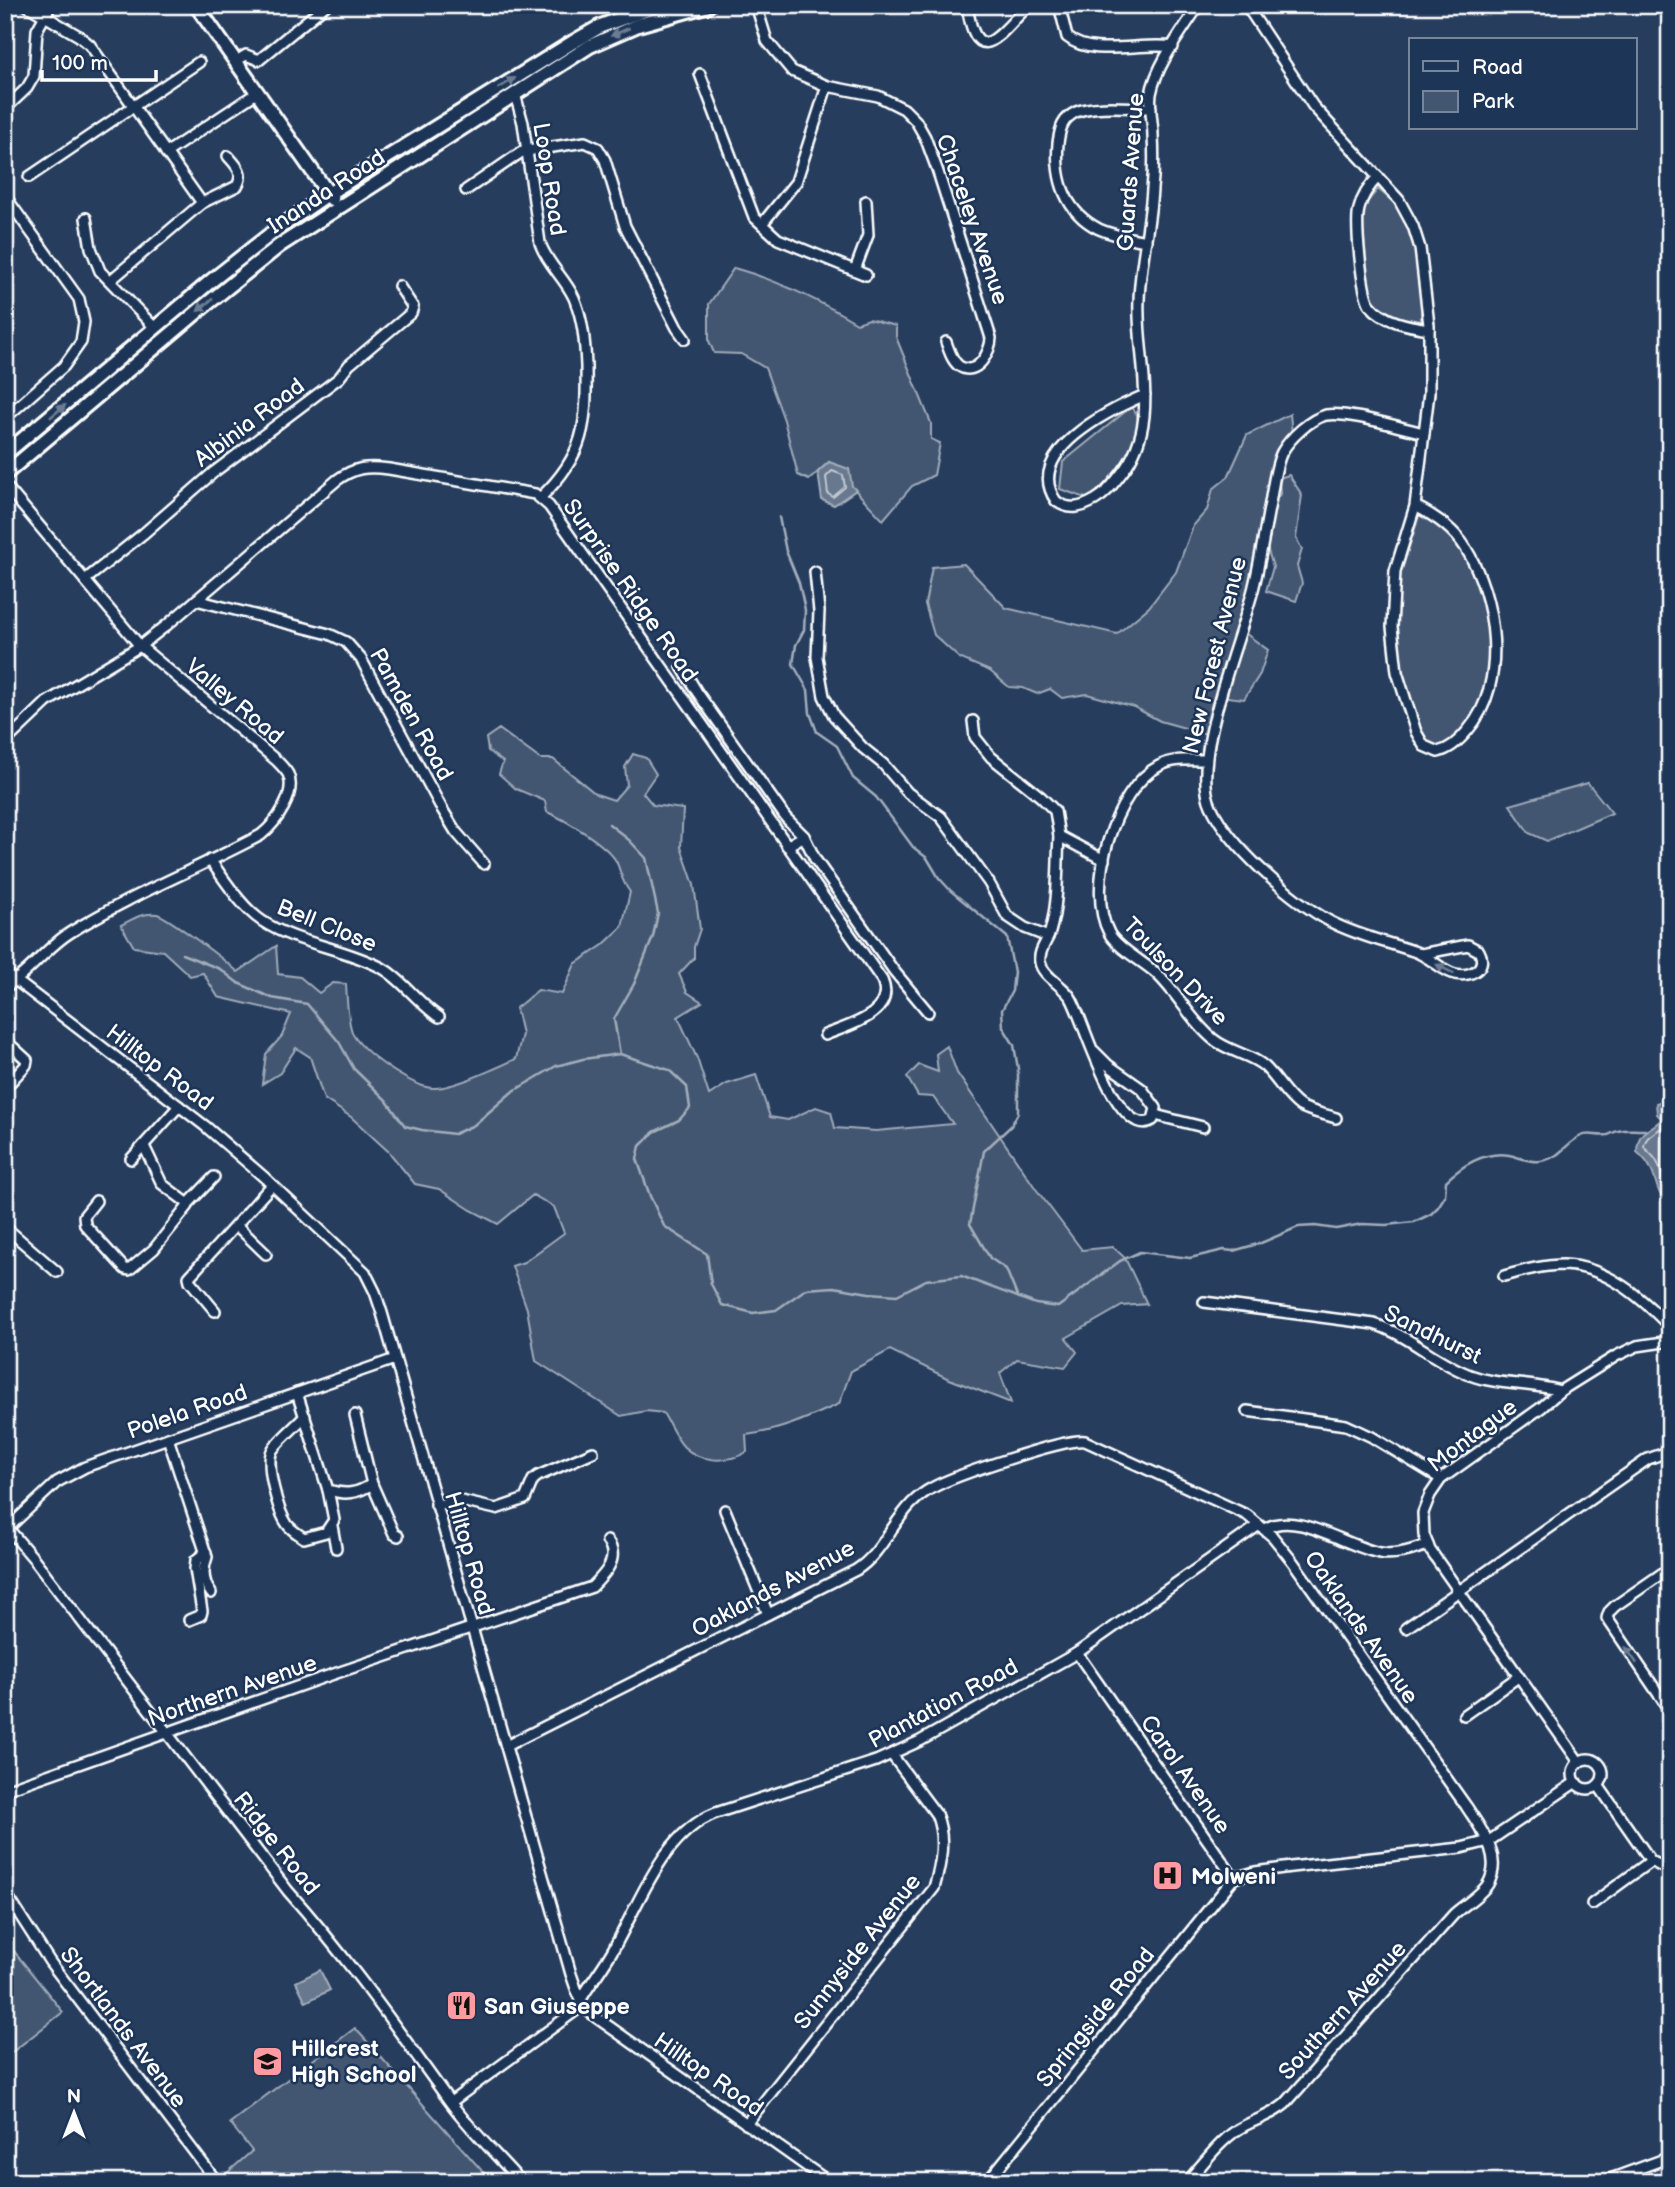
<svg xmlns="http://www.w3.org/2000/svg" width="1675" height="2187" viewBox="0 0 1675 2187" font-family="'Balsamiq Sans',sans-serif">
  <style>
    .green { fill: #425672; stroke: #a0aab8; stroke-width: 2 }
    .water { fill: #67788e; stroke: #a4aebb; stroke-width: 2 }
    .lines { fill: none; stroke-linecap: round; stroke-linejoin: round }
    .shore { stroke: #c2c9d2; stroke-width: 2 }
    .stream { stroke: #a4aebb; stroke-width: 2.5 }
    .street-casing { stroke: #fff; stroke-width: 14 }
    .secondary-casing { stroke: #fff; stroke-width: 18 }
    .street { stroke: #1d3557; stroke-width: 9 }
    .secondary { stroke: #1d3557; stroke-width: 12 }
    .oneway { fill: #6c7c92 }
    .labels { text-anchor: middle; stroke-width: 5; stroke-linejoin: round; paint-order: stroke }
    .street-label { font-size: 23px; fill: #fff; stroke: #1d3557 }
    .poi-label { font-size: 23px; font-weight: bold; fill: #fff; stroke: #1d3557; text-anchor: start }
  </style>
  <rect width="100%" height="100%" fill="#263d5e"/>
  <filter id="ink" filterUnits="userSpaceOnUse"><feTurbulence type="fractalNoise" baseFrequency=".0143" numOctaves="2"/><feDisplacementMap in="SourceGraphic" scale="14" xChannelSelector="R" yChannelSelector="G"/><feConvolveMatrix kernelMatrix="1 2 1 2 8 2 1 2 1" color-interpolation-filters="sRGB"/></filter>
  <g filter="url(#ink)">
    <g class="green">
      <polygon points="1378,189 1406,213 1424,277 1420,328 1368,302 1358,213"/>
      <path d="M734 268C777 280 818 300 857 323L869 319 896 326V337L931 423V439L940 443 934 475 912 486 883 520 829 462 809 480 798 475 784 420 765 368 741 354 714 353 709 341V304Z"/>
      <polygon points="1131,407 1137,415 1140,437 1094,501 1060,489 1063,462"/>
      <polygon points="1290,414 1292,434 1276,457 1254,588 1238,628 1268,650 1260,674 1244,699 1220,696 1210,735 1160,721 1134,707 1087,694 1062,698 1050,689 1037,694 1023,688 1009,687 990,671 959,658 934,635 925,604 932,567 964,564 1006,608 1117,634 1149,607 1176,572 1193,526 1207,510 1213,489 1228,477 1247,435"/>
      <polygon points="1289,475 1302,495 1296,538 1302,549 1297,566 1302,583 1296,601 1266,591 1273,567 1267,547 1270,508 1280,494 1279,478"/>
      <path d="M1420 513C1435 523 1455 534 1466 550 1480 570 1492 622 1494 647 1496 677 1471 736 1440 746 1436 748 1429 746 1424 746L1408 698 1398 646V582Z"/>
      <path d="M499 729 540 759H553L596 794 614 800 627 785 625 767 633 754 646 758 656 774 643 793 653 805 683 809 681 847 694 885 700 929 694 947V958L679 974 687 992 702 1002 678 1017 697 1058 709 1095 727 1084 756 1075 770 1117 788 1120 816 1107 831 1112 835 1128 876 1131 953 1124 933 1097 918 1096 907 1077 919 1065 938 1072 936 1054 947 1046 957 1073 1036 1189 1082 1250 1113 1247 1125 1258 1147 1304 1122 1306 1066 1338 1077 1352 1065 1367 1017 1359 1000 1373 1011 1403 947 1378 890 1350 851 1371 839 1404C808 1418 780 1431 746 1435L747 1452C728 1463 701 1463 684 1447 675 1438 670 1424 663 1413L646 1411 621 1416 536 1361 527 1309 512 1266 524 1262 564 1233 554 1207 533 1195 498 1224 471 1210 439 1189 415 1184 389 1152 351 1117 324 1099 310 1057 296 1048 280 1073 262 1084 266 1054 282 1036 291 1014 218 997 203 973 190 976 163 951 134 947 121 925C133 919 143 912 157 914 167 916 227 962 238 972L276 946 278 974 300 977 319 993 333 983 346 984C347 999 347 1017 352 1032 358 1050 415 1090 435 1088 456 1087 496 1068 516 1059L522 1034 516 1008 538 990 562 994 575 964 603 945 622 927 630 892C620 879 622 873 616 861 606 844 566 820 547 812L545 801 516 789 499 774 503 762 488 751 486 738Z"/>
      <polygon points="1588,783 1612,813 1547,841 1529,833 1510,805"/>
      <polygon points="5,1940 63,2012 11,2053 5,2046"/>
      <polygon points="355,2028 492,2182 236,2182 228,2172 252,2151 230,2123"/>
    </g>
    <g class="water">
      <polygon points="829,462 849,469 852,486 856,490 834,505 822,500 818,472"/>
      <path d="M1670 1099V1208C1650 1187 1661 1172 1637 1152 1638 1128 1648 1133 1662 1119L1657 1114 1656 1103Z"/>
      <polygon points="320,1970 330,1990 306,2002 296,1982"/>
    </g>
    <g class="lines">
      <g class="shore">
        <polygon points="832,471 843,475 845,487 833,497 828,494 826,477"/>
        <path d="M1670 1106 1665 1110 1668 1117 1667 1123C1659 1132 1645 1134 1644 1147 1647 1151 1653 1155 1656 1160 1663 1172 1662 1186 1670 1197"/>
      </g>
      <g class="stream">
        <polyline points="779,517 786,551 799,583 805,610 804,630 796,645 793,664 808,690 810,713 817,732 837,746 853,778 876,797 913,847 927,858 939,878 951,891 1007,937 1014,972 1012,991 1002,1010 1003,1027 1014,1045 1018,1069 1018,1113 1011,1126 984,1151 970,1224 990,1258 1006,1269 1017,1296"/>
        <polyline points="609,824 629,840 646,858 658,913 653,937 634,984 614,1019 620,1054"/>
        <path d="M182 954 220 969 238 983 272 998 307 1004 339 1042 354 1069 386 1100 405 1126 422 1130 454 1134 474 1125 512 1092 556 1066 583 1059 620 1054 669 1070 687 1087 690 1108 679 1120 654 1132 640 1146 637 1159 650 1196 664 1226 707 1254 711 1284 722 1305 753 1313 776 1310 806 1289 834 1287 869 1293 897 1295 926 1280 961 1276 1036 1304 1058 1307 1120 1261 1140 1252 1190 1258 1224 1250 1233 1251 1261 1243 1298 1227 1315 1226 1336 1229 1362 1224 1386 1225 1414 1222 1431 1214 1438 1207 1445 1196 1446 1181C1463 1165 1484 1151 1509 1155 1520 1157 1529 1163 1541 1161 1561 1158 1563 1145 1581 1136 1589 1132 1598 1137 1608 1135 1611 1134 1614 1132 1618 1131 1626 1129 1636 1130 1645 1130"/>
      </g>
      <defs>
        <g id="street">
          <polyline points="26,5 79,36 90,45 202,203"/>
          <path d="M756 5 767 41 792 71 827 86 878 96 904 109 916 121 925 137 938 172 991 338C991 351 977 378 959 366 952 361 949 350 946 342"/>
          <path d="M967 5C977 75 1002 30 1029 5"/>
          <path d="M1059 5 1067 37C1092 58 1141 42 1173 47"/>
          <path d="M1246 5 1313 106 1399 200 1413 226 1420 248 1429 325V393L1415 506 1395 571 1392 627 1397 672 1416 732 1424 746 1438 752C1451 749 1460 740 1468 730 1509 683 1496 596 1465 547 1453 528 1435 516 1415 506"/>
          <polyline points="236,61 246,55 259,60 326,5"/>
          <polyline points="700,74 754,217 778,239 866,275"/>
          <path d="M515 94 523 123 540 243C547 264 565 278 574 298 583 319 585 342 586 366 587 424 585 455 541 497"/>
          <polyline points="5,109 27,88 34,76 37,30 51,5"/>
          <polyline points="527,151 585,142 598,148 605,160 625,226 677,328 685,339"/>
          <polyline points="166,153 258,92"/>
          <polyline points="29,177 199,62"/>
          <path d="M1378 177C1369 186 1362 196 1359 209 1355 224 1362 294 1370 305 1384 322 1409 326 1429 329"/>
          <polyline points="466,190 526,149"/>
          <polyline points="5,196 79,299 84,322 81,342 64,366 5,418"/>
          <polyline points="86,218 91,248 100,271 155,328"/>
          <polyline points="762,224 796,182 827,86"/>
          <path d="M1146 241C1131 238 1114 236 1099 229 1065 212 1055 179 1058 143 1060 129 1062 119 1076 112 1094 104 1130 108 1151 108"/>
          <polyline points="855,270 868,235 866,201"/>
          <path d="M111 280 202 203 237 186C245 173 236 165 228 156"/>
          <path d="M1145 395C1112 409 1022 452 1056 501 1069 511 1081 508 1095 500 1106 494 1113 484 1121 474 1163 422 1136 359 1139 300 1140 263 1150 226 1152 189 1154 172 1154 154 1153 136 1153 122 1149 108 1151 94 1156 65 1183 30 1199 5"/>
          <path d="M5 485 140 646 277 761C281 765 285 769 288 774 297 794 276 823 261 835 198 869 132 894 71 932 46 947 28 975 5 987"/>
          <polyline points="815,572 819,611 817,657 824,696 834,716 863,748 883,764 908,793 941,817 989,883 1007,916 1025,928 1048,937"/>
          <polyline points="85,580 143,534 214,472 339,378 349,365 411,313 413,307 399,286"/>
          <polyline points="196,600 329,634 346,642 361,659 442,809 456,832 484,864"/>
          <polyline points="682,667 697,692 786,818 804,836 787,846"/>
          <polyline points="973,721 975,737 991,757 1041,797 1055,811 1059,836 1104,860"/>
          <path d="M5 742 47 702 140 646 167 625 337 480C355 467 367 466 389 469L535 494 549 506 882 980C897 1014 847 1026 825 1035"/>
          <path d="M1206 760C1190 760 1174 758 1159 766 1114 789 1085 888 1109 933 1117 948 1144 962 1157 974 1178 994 1191 1021 1213 1039 1229 1052 1250 1054 1264 1066 1277 1078 1286 1096 1300 1106 1311 1112 1324 1114 1336 1118"/>
          <polyline points="804,836 815,859 894,971 928,1012"/>
          <path d="M1059 836C1057 868 1059 901 1050 932 1047 942 1038 951 1040 962 1042 976 1063 985 1071 998 1084 1019 1116 1142 1153 1120L1156 1108 1142 1089 1108 1065 1094 1051"/>
          <path d="M210 860C225 880 241 907 262 921 297 944 345 948 382 968 401 978 419 1004 439 1017"/>
          <path d="M1421 954 1468 945 1479 951C1489 969 1468 979 1452 973 1439 968 1429 957 1416 952 1387 942 1358 936 1331 922 1292 901 1229 846 1211 806 1189 760 1242 637 1254 586 1260 561 1264 534 1269 508 1273 490 1274 468 1282 452 1290 438 1310 419 1326 415 1347 411 1401 428 1424 433"/>
          <polyline points="5,972 205,1126 265,1178 365,1272 375,1292 382,1313 571,1974 582,2006 597,2018 829,2182"/>
          <polyline points="5,1040 27,1060 26,1065 5,1088"/>
          <polyline points="1155,1115 1203,1127"/>
          <polyline points="131,1159 179,1106"/>
          <polyline points="96,1201 84,1216 85,1225 125,1269 129,1270 154,1249 188,1206 186,1202 162,1184 144,1146"/>
          <polyline points="188,1204 214,1177"/>
          <polyline points="236,1225 266,1254"/>
          <polyline points="5,1227 57,1272"/>
          <path d="M1504 1276C1523 1271 1543 1265 1563 1265 1606 1266 1642 1298 1670 1327"/>
          <path d="M1204 1302 1374 1324C1409 1335 1435 1362 1470 1375 1499 1386 1530 1382 1560 1391"/>
          <polyline points="215,1311 190,1281 189,1277 272,1185"/>
          <path d="M297 1393 328 1490C345 1495 357 1494 372 1484L355 1415"/>
          <polyline points="1247,1411 1346,1425 1372,1437 1441,1479"/>
          <path d="M305 1416C295 1427 282 1437 273 1449 264 1462 278 1511 287 1524 291 1530 298 1534 304 1538L326 1532 334 1520 328 1490"/>
          <path d="M168 1438 207 1557C202 1570 203 1582 211 1593"/>
          <polyline points="372,1484 394,1534 398,1536"/>
          <polyline points="436,1505 461,1501 496,1509 525,1499 533,1480 538,1476 593,1452"/>
          <polyline points="725,1510 768,1614"/>
          <path d="M5 1525 34 1559 288 1891C347 1957 398 2030 450 2102 471 2130 497 2155 521 2182"/>
          <polyline points="332,1526 336,1548"/>
          <polyline points="8,1528 57,1482 85,1467 395,1359"/>
          <path d="M1265 1529C1296 1509 1346 1547 1380 1553 1396 1556 1412 1550 1428 1545"/>
          <polyline points="1670,1568 1615,1606 1609,1612 1607,1618 1670,1711"/>
          <polyline points="189,1620 201,1615 202,1611 195,1569 196,1560 206,1552"/>
          <polyline points="1406,1628 1648,1459 1670,1451"/>
          <polyline points="1077,1653 1234,1878 1255,1872 1291,1867 1461,1848 1489,1841 1576,1782"/>
          <polyline points="1464,1715 1518,1677"/>
          <path d="M506 1746 856 1570C881 1554 891 1525 911 1504 917 1498 924 1492 932 1488 953 1476 1065 1438 1085 1441L1247 1515 1273 1537 1293 1562 1466 1806C1480 1828 1504 1856 1488 1884 1481 1895 1464 1905 1454 1914L1285 2104C1268 2118 1254 2119 1237 2130 1218 2143 1203 2164 1187 2182"/>
          <circle cx="1588" cy="1774" r="15"/>
          <polyline points="1579,1762 1430,1550 1424,1535 1423,1513 1430,1495 1441,1479 1542,1407 1560,1391 1616,1356 1637,1346 1670,1341"/>
          <polyline points="1598,1785 1651,1861 1670,1871"/>
          <path d="M5 1790 322 1678 592 1587C604 1575 621 1558 607 1541"/>
          <polyline points="5,1892 50,1962 217,2182"/>
          <polyline points="1592,1904 1651,1861"/>
          <polyline points="1670,1919 1670,1987"/>
          <path d="M580 2001C591 1982 605 1965 615 1946 641 1900 663 1833 716 1813L876 1761 920 1741 1077 1653 1259 1525"/>
          <polyline points="451,2102 582,2006"/>
          <path d="M746 2124 934 1888C941 1864 946 1838 936 1814L892 1755"/>
          <polyline points="987,2182 1234,1878"/>
          <polyline points="1602,2182 1670,2157"/>
        </g>
        <g id="secondary">
          <polyline points="196,5 332,199"/>
          <polyline points="5,454 211,281 277,229 328,194 573,42 601,26 658,5"/>
          <polyline points="5,474 202,308 279,246 590,46 638,25 709,5"/>
        </g>
      </defs>
      <use href="#street" class="street-casing"/>
      <use href="#secondary" class="secondary-casing"/>
      <use href="#street" class="street"/>
      <use href="#secondary" class="secondary"/>
    </g>
    <defs><path id="oneway-solid" d="M-6-.8H1V-3.2L6.5 0L1 3.2V.8H-6Z" transform="scale(1.75)"/></defs>
    <g class="oneway">
      <use href="#oneway-solid" transform="translate(620 32) rotate(157)"/>
      <use href="#oneway-solid" transform="translate(507 83) rotate(-32)"/>
      <use href="#oneway-solid" transform="translate(205 305) rotate(140)"/>
      <use href="#oneway-solid" transform="translate(58 411) rotate(-40)"/>
      <use href="#oneway-solid" transform="translate(1445 969) rotate(-153)"/>
      <use href="#oneway-solid" transform="translate(1631 1655) rotate(-125)"/>
    </g>
  </g>
  <defs>
    <symbol id="hospital-square" viewBox="-11 -11 22 22"><rect x="-9" y="-9" width="18" height="18" rx="4" fill="#ff9aa2" stroke="#1d3557"/><path d="M-5-5h3v3.5h4V-5h3V5h-3V1.5h-4V5h-3Z" fill="#111"/></symbol>
    <symbol id="restaurant-square" viewBox="-11 -11 22 22"><rect x="-9" y="-9" width="18" height="18" rx="4" fill="#ff9aa2" stroke="#1d3557"/><path d="M-5-6h1v4h1v-4h1v4h1v-4h1v5L-1.5 .5V6h-2V.5L-5-1ZM5-6V6H3V1.5H1.5Q1.5-4 5-6Z" fill="#111"/></symbol>
    <symbol id="school-square" viewBox="-11 -11 22 22"><rect x="-9" y="-9" width="18" height="18" rx="4" fill="#ff9aa2" stroke="#1d3557"/><path d="M0-5L7-2L0 1L-7-2ZM-4 1L0 2.5L4 1V4Q0 6-4 4Z" fill="#111"/></symbol>
  </defs>
  <g fill-rule="evenodd">
    <use href="#hospital-square" x="1150" y="1858" width="35" height="35"/>
    <use href="#restaurant-square" x="444" y="1988" width="35" height="35"/>
    <use href="#school-square" x="250" y="2044" width="35" height="35"/>
  </g>
  <g class="labels">
    <g class="street-label">
      <text transform="translate(1130 172) rotate(-86)" y="8">Guards Avenue</text>
      <text transform="translate(550 179) rotate(81)" y="8">Loop Road</text>
      <text transform="translate(326 191) rotate(-33)" y="8">Inanda Road</text>
      <text transform="translate(973 219) rotate(71)" y="8">Chaceley Avenue</text>
      <text transform="translate(249 422) rotate(-37)" y="8">Albinia Road</text>
      <text transform="translate(631 590) rotate(55)" y="8">Surprise Ridge Road</text>
      <text transform="translate(1214 655) rotate(-76)" y="8">New Forest Avenue</text>
      <text transform="translate(235 701) rotate(40)" y="8">Valley Road</text>
      <text transform="translate(412 714) rotate(61)" y="8">Pamden Road</text>
      <text transform="translate(327 925) rotate(22)" y="8">Bell Close</text>
      <text transform="translate(1176 971) rotate(46)" y="8">Toulson Drive</text>
      <text transform="translate(160 1067) rotate(37)" y="8">Hilltop Road</text>
      <text transform="translate(1433 1334) rotate(26)" y="8">Sandhurst</text>
      <text transform="translate(187 1411) rotate(-19)" y="8">Polela Road</text>
      <text transform="translate(1472 1435) rotate(-37)" y="8">Montague</text>
      <text transform="translate(470 1553) rotate(74)" y="8">Hilltop Road</text>
      <text transform="translate(773 1588) rotate(-28)" y="8">Oaklands Avenue</text>
      <text transform="translate(1362 1627) rotate(55)" y="8">Oaklands Avenue</text>
      <text transform="translate(232 1690) rotate(-19)" y="8">Northern Avenue</text>
      <text transform="translate(943 1703) rotate(-28)" y="8">Plantation Road</text>
      <text transform="translate(1186 1774) rotate(55)" y="8">Carol Avenue</text>
      <text transform="translate(277 1843) rotate(52)" y="8">Ridge Road</text>
      <text transform="translate(857 1951) rotate(-52)" y="8">Sunnyside Avenue</text>
      <text transform="translate(1342 2010) rotate(-48)" y="8">Southern Avenue</text>
      <text transform="translate(1095 2017) rotate(-51)" y="8">Springside Road</text>
      <text transform="translate(124 2027) rotate(53)" y="8">Shortlands Avenue</text>
      <text transform="translate(709 2074) rotate(35)" y="8">Hilltop Road</text>
    </g>
    <g class="poi-label">
      <text x="1191" y="1884">Molweni</text>
      <text x="484" y="2014">San Giuseppe</text>
      <text x="291" y="2056">Hillcrest<tspan x="291" dy="26">High School</tspan></text>
    </g>
  </g>
  <rect width="1675" height="2187" fill="none" stroke="#1d3557" stroke-width="28"/>
  <rect x="14" y="14" width="1647" height="2159" fill="none" stroke="#fff" stroke-width="2.5" filter="url(#ink)"/>
  <rect x="1409" y="38" width="228" height="91" fill="#1d3557" stroke="#77869a" stroke-width="2"/>
  <rect x="1423" y="61" width="35" height="10" fill="#1d3557" stroke="#77869a" stroke-width="2"/>
  <text x="1472" y="74" font-size="21" fill="#ffffff">Road</text>
  <rect x="1423" y="91" width="35" height="21" fill="#425672" stroke="#77869a" stroke-width="2"/>
  <text x="1472" y="108" font-size="21" fill="#ffffff">Park</text>
  <g transform="translate(74 2113)" stroke="#1d3557" stroke-width="5" paint-order="stroke">
  <path d="M0-5L12 26L0 18L-12 26Z" fill="#ffffff"/>
  <text y="-10" font-size="19" font-weight="bold" text-anchor="middle" fill="#ffffff">N</text>
  </g>
  <path d="M42 70v10h114v-10" fill="none" stroke="#ffffff" stroke-width="3.5"/>
  <text x="52" y="70" font-size="21" fill="#ffffff" stroke="#1d3557" stroke-width="5" paint-order="stroke">100 m</text>
</svg>
